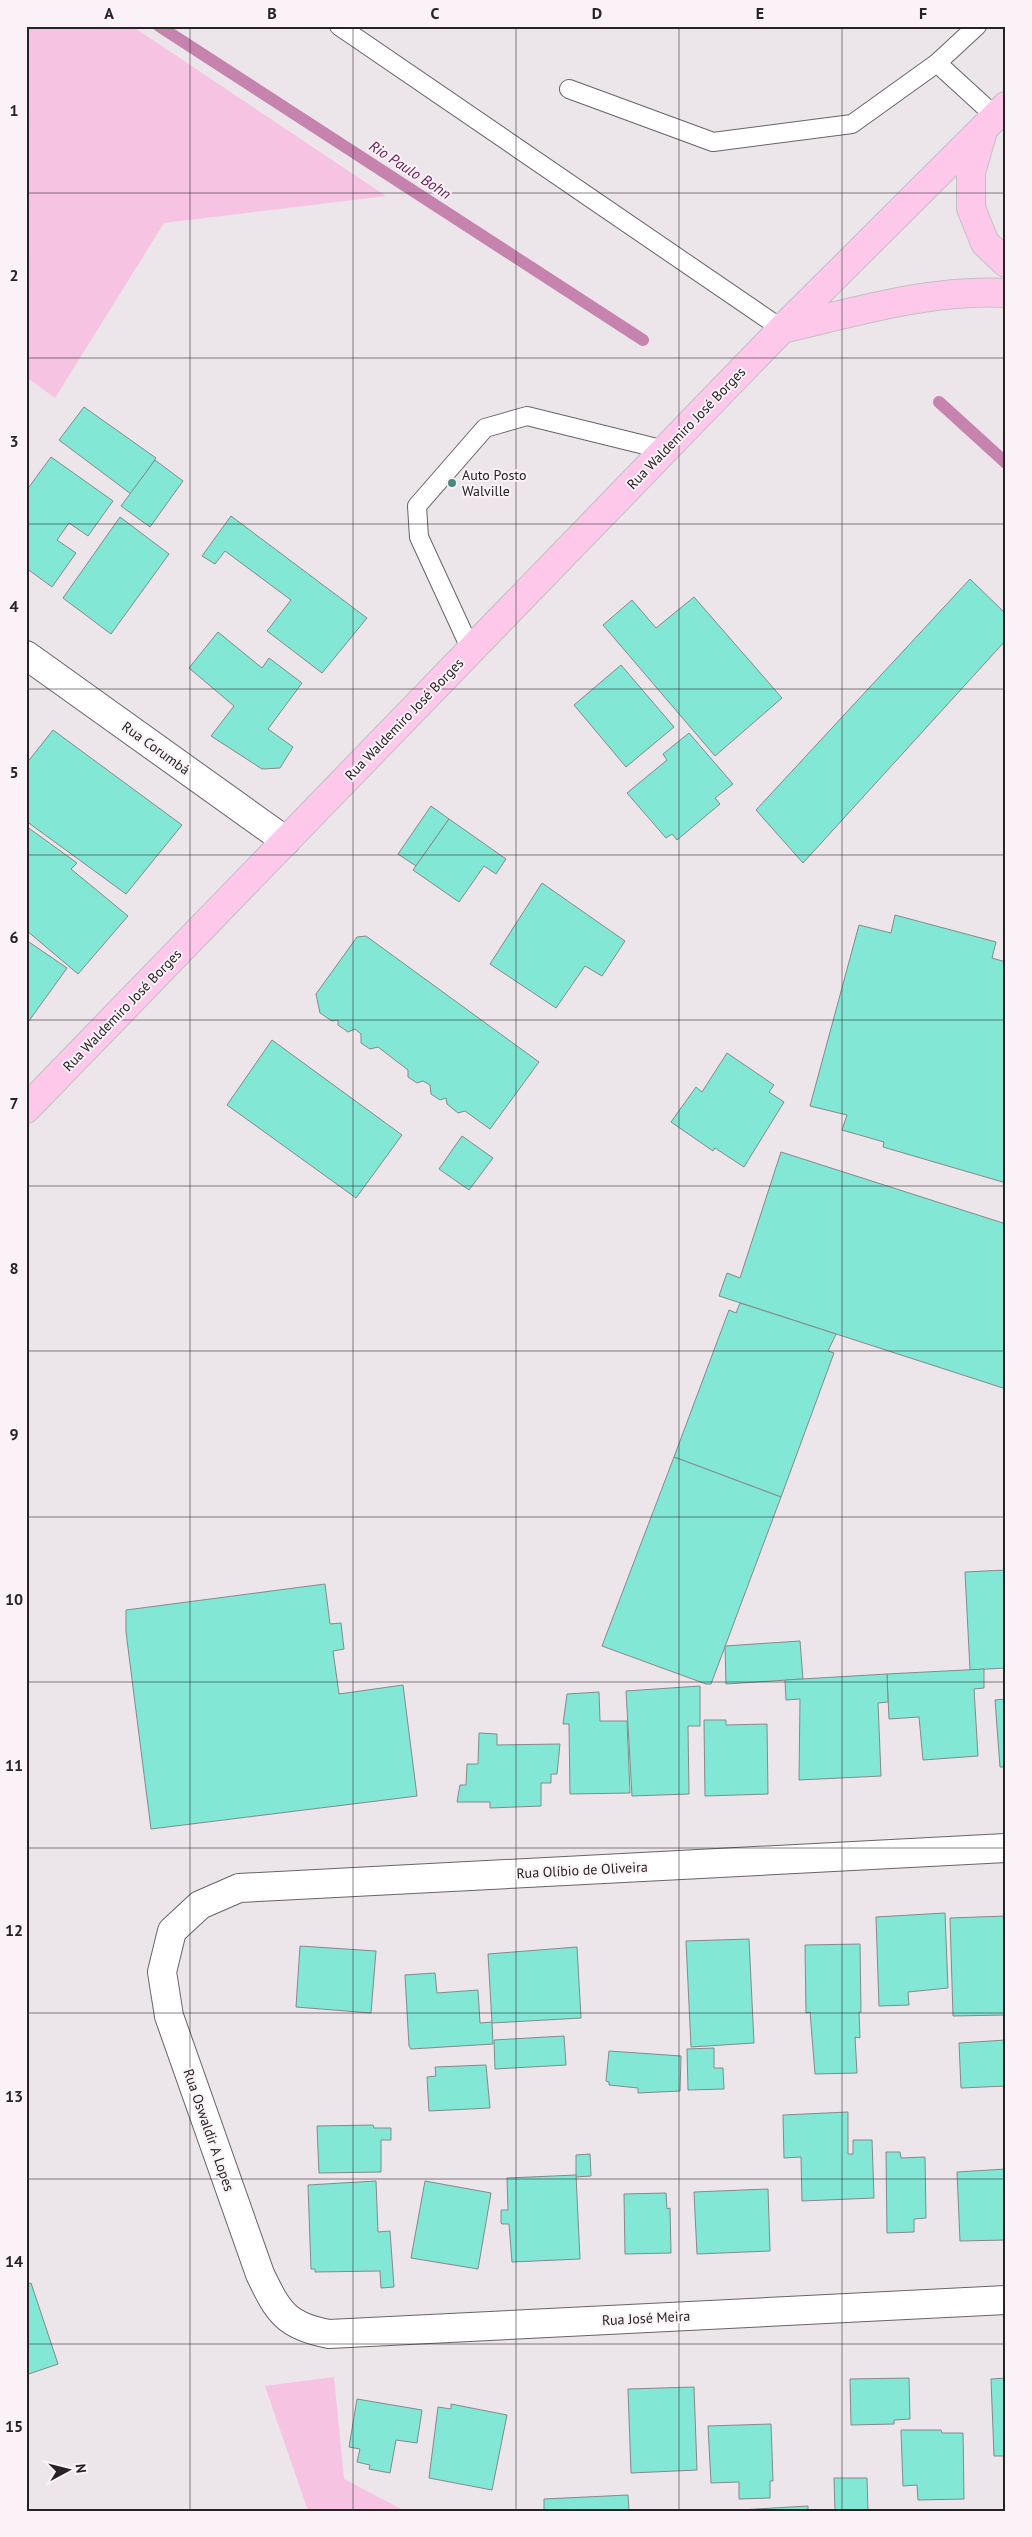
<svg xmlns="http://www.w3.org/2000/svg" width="1032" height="2537" viewBox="0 0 1032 2537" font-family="'PT Sans',sans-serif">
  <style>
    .green { fill: #f6c3e2 }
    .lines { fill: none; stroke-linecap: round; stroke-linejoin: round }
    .stream { stroke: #c583ad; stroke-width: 12 }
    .building { fill: #83e7d6; stroke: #838b89 }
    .lane-casing { stroke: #6a6367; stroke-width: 20 }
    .street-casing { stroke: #6a6367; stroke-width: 30 }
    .secondary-casing { stroke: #6a6367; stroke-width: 30 }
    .primary-casing { stroke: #c2c1c2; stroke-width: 30 }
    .lane { stroke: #fff; stroke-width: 18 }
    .street { stroke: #fff; stroke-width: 28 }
    .secondary { stroke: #fff; stroke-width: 28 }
    .primary { stroke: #fdc8ea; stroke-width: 28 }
    .grid { fill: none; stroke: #262325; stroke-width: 1; stroke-opacity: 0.55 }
    .poi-dot { fill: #468a7f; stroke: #faf2f6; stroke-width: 2 }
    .labels { text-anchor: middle; stroke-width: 4; stroke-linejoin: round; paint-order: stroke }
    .street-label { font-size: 14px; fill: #262325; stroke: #faf2f6 }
    .poi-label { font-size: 14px; fill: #262325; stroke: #faf2f6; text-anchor: start }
    .water-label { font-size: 15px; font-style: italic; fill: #681a52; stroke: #faf2f6 }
    .neatline { fill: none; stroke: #262325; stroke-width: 2 }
    .grid-label { font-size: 16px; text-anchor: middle; font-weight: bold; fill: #262325 }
  </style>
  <rect width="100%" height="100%" fill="#ece5e9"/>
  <g class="green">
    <polygon points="26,26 132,26 386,196 164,223 55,398 26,377"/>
    <polygon points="334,2377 344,2479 405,2511 308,2511 265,2386"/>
  </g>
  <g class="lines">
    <g class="stream">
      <polyline points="159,26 643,340"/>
      <polyline points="939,402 1006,463"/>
    </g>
  </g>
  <g class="building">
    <polygon points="84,407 156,458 131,494 59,440"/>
    <polygon points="51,457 113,501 88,536 69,523 57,540 76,553 52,587 26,568 26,491"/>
    <polygon points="155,460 183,481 150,527 121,506"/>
    <polygon points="231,516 367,618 322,673 267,631 291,600 225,551 215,564 202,556"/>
    <polygon points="120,517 169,554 111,634 63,598"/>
    <polygon points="970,579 1006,614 1006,640 803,863 756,810"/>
    <polygon points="694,597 782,698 715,756 603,625 632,600 656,628"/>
    <polygon points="218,632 262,668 269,658 302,683 268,729 293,747 280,768 262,769 211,736 234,706 189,668"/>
    <polygon points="621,665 674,727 626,767 574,705"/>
    <polygon points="53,730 182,825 126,894 26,821 26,764"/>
    <polygon points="689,733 733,784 715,798 720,804 677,840 672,834 666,838 627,793 667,760 663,754"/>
    <polygon points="431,806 449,819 416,866 398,854"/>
    <polygon points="449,819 506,859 496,874 484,866 459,902 413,870"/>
    <polygon points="26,826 77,863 71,869 128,916 78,974 26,930"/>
    <polygon points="542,883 625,941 602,976 585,966 556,1008 490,964"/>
    <polygon points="895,915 996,942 992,958 1006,962 1006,1183 883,1147 884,1142 842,1130 847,1115 810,1106 859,925 891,933"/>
    <polygon points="366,936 539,1062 490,1129 465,1111 458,1113 447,1104 446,1098 440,1100 431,1094 430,1085 423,1081 417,1083 408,1077 408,1070 378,1047 370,1049 361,1043 361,1034 355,1029 348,1032 338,1025 338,1020 332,1021 320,1013 316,994 357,937"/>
    <polygon points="26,940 67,968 26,1025"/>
    <polygon points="272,1040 402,1135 356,1198 227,1105"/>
    <polygon points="727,1053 774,1085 769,1092 784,1102 744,1167 715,1148 713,1151 671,1122 696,1087 702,1092"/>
    <polygon points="462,1136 493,1158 469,1190 439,1169"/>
    <polygon points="781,1152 1006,1224 1006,1389 719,1296 727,1273 740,1278"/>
    <polygon points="740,1303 836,1334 828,1351 834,1353 781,1497 674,1457 729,1310 736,1313"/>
    <polygon points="674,1457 781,1497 711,1684 706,1684 602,1646"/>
    <polygon points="1006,1570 1006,1668 970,1670 965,1572"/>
    <polygon points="325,1584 330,1624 341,1623 344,1649 333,1651 339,1694 403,1685 417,1796 151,1829 126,1632 126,1610"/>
    <polygon points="800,1641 803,1679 726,1684 725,1646"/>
    <polygon points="984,1669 984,1688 974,1689 978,1756 923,1760 919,1717 889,1719 887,1674"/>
    <polygon points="887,1674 888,1702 878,1703 881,1776 799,1780 800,1699 786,1700 785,1680"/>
    <polygon points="700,1686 700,1726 688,1726 689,1794 632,1796 626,1691"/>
    <polygon points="599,1692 600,1721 627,1721 630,1793 570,1794 569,1724 563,1724 567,1694"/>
    <polygon points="1006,1699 1006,1767 1000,1767 995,1700"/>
    <polygon points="704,1720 726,1720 726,1725 767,1724 768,1794 705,1796"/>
    <polygon points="479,1733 497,1734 497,1745 560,1744 557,1774 551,1774 551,1783 541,1783 541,1806 490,1808 490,1802 457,1802 460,1785 466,1785 467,1764 478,1764"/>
    <polygon points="945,1913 948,1988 908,1992 909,2005 879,2006 876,1917"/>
    <polygon points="1006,1916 1006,2015 953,2016 950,1918"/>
    <polygon points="749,1939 754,2043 691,2047 686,1941"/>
    <polygon points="860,1944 861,2012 859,2012 860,2038 855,2037 857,2073 815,2074 810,2012 806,2013 805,1945"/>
    <polygon points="300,1946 376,1951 371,2013 296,2007"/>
    <polygon points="577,1947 581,2018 492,2023 488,1954"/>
    <polygon points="435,1973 437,1993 478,1990 480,2023 492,2022 493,2044 411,2049 409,2046 405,1975"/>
    <polygon points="564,2036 566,2065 495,2069 494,2040"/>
    <polygon points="1006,2040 1006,2086 961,2088 959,2043"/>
    <polygon points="714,2048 714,2068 723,2068 724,2089 688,2090 687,2049"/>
    <polygon points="609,2051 681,2056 680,2091 638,2093 638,2088 609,2085 609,2082 606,2081"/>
    <polygon points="486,2065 490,2108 429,2111 427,2077 436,2076 435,2067"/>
    <polygon points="848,2112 848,2154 853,2154 853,2140 872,2140 874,2198 802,2201 801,2157 784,2158 783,2115"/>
    <polygon points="373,2125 374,2128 391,2128 391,2140 381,2140 381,2172 319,2173 317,2126"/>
    <polygon points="886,2152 900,2152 901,2158 925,2157 926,2218 914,2219 914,2232 887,2233"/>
    <polygon points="590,2154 591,2176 576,2177 576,2155"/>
    <polygon points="1006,2169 1006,2240 960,2241 957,2172"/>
    <polygon points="576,2175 580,2259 512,2262 509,2224 502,2224 501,2223 501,2210 508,2210 507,2178"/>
    <polygon points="376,2181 378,2232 390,2231 394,2287 381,2288 380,2271 315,2272 315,2269 311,2269 308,2185"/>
    <polygon points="425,2181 491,2193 478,2269 411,2258"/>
    <polygon points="768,2189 770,2251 697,2254 694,2192"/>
    <polygon points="666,2193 667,2209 670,2208 671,2253 625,2254 624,2194"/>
    <polygon points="31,2283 58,2364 26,2375 26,2285"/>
    <polygon points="909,2378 910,2419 894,2420 894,2424 851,2425 850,2379"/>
    <polygon points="1006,2378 1006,2456 994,2456 991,2379"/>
    <polygon points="694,2387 697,2470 631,2473 628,2389"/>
    <polygon points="357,2399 422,2410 417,2443 396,2440 390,2473 369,2469 370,2465 357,2462 360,2449 349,2447"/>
    <polygon points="451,2404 507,2415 492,2490 429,2478 438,2407 451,2409"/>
    <polygon points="771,2424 773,2481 770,2481 770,2498 739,2499 739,2482 711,2483 708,2426"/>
    <polygon points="901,2430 941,2430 942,2433 963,2433 964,2499 918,2500 917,2485 903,2486"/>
    <polygon points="834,2478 867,2478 868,2511 835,2511"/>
    <polygon points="628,2495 629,2511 544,2511 544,2499"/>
    <polygon points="808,2506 808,2511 722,2511"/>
  </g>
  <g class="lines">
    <defs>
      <g id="lane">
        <polyline points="339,26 782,329"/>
        <polyline points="937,63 996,117"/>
        <polyline points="569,89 713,142 852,124 937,63 977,26"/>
        <polyline points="471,650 419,537 417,506 485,428 527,416 665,450"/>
      </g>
      <path id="street" d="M1006 1848 239 1888 200 1905 172 1931 162 1972 169 2016 260 2274C278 2312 286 2326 329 2334L1006 2300"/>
      <polyline id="secondary" points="26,655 286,841"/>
      <g id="primary">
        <polyline points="982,134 971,172 971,208 985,243 1006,263"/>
        <path d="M782 329C855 312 930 289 1006 293"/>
        <polyline points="26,1109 782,329 1006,106"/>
      </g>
    </defs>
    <use href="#lane" class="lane-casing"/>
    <use href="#street" class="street-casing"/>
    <use href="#secondary" class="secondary-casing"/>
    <use href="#primary" class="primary-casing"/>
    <use href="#lane" class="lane"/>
    <use href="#street" class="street"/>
    <use href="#secondary" class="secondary"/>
    <use href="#primary" class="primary"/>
  </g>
  <path class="grid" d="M190 26V2511M353 26V2511M516 26V2511M679 26V2511M842 26V2511M26 193H1006M26 358H1006M26 524H1006M26 689H1006M26 855H1006M26 1020H1006M26 1186H1006M26 1351H1006M26 1517H1006M26 1682H1006M26 1848H1006M26 2013H1006M26 2179H1006M26 2344H1006"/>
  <circle class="poi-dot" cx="452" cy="483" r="5"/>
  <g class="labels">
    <g class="street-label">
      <text transform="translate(686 428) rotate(-46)" y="5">Rua Waldemiro José Borges</text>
      <text transform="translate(404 719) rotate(-46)" y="5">Rua Waldemiro José Borges</text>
      <text transform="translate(156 748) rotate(36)" y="5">Rua Corumbá</text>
      <text transform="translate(122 1010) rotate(-46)" y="5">Rua Waldemiro José Borges</text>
      <text transform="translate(582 1870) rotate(-3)" y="5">Rua Olíbio de Oliveira</text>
      <text transform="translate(209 2130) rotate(71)" y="5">Rua Oswaldir A Lopes</text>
      <text transform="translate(646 2318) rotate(-3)" y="5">Rua José Meira</text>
    </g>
    <g class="poi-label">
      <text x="462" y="480">Auto Posto<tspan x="462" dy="16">Walville</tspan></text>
    </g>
    <g class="water-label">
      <text transform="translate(410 170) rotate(33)" y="5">Rio Paulo Bohn</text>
    </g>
  </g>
  <rect width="1032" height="2537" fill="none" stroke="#faf2f6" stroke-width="55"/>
  <g transform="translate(68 2470) rotate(83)" stroke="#faf2f6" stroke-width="4" paint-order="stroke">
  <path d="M0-4L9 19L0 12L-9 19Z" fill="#262325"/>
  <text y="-8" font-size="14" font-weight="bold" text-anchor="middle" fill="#262325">N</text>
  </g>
  <rect x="28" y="28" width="976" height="2482" class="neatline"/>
  <g class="grid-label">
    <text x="109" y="19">A</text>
    <text x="272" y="19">B</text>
    <text x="435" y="19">C</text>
    <text x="597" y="19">D</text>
    <text x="760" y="19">E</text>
    <text x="923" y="19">F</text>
    <text x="14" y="116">1</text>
    <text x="14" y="281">2</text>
    <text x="14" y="447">3</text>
    <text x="14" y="612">4</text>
    <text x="14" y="778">5</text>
    <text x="14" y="943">6</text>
    <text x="14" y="1109">7</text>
    <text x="14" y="1274">8</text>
    <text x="14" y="1440">9</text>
    <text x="14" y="1605">10</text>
    <text x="14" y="1771">11</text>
    <text x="14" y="1936">12</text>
    <text x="14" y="2102">13</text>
    <text x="14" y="2267">14</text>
    <text x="14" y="2432">15</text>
  </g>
</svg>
